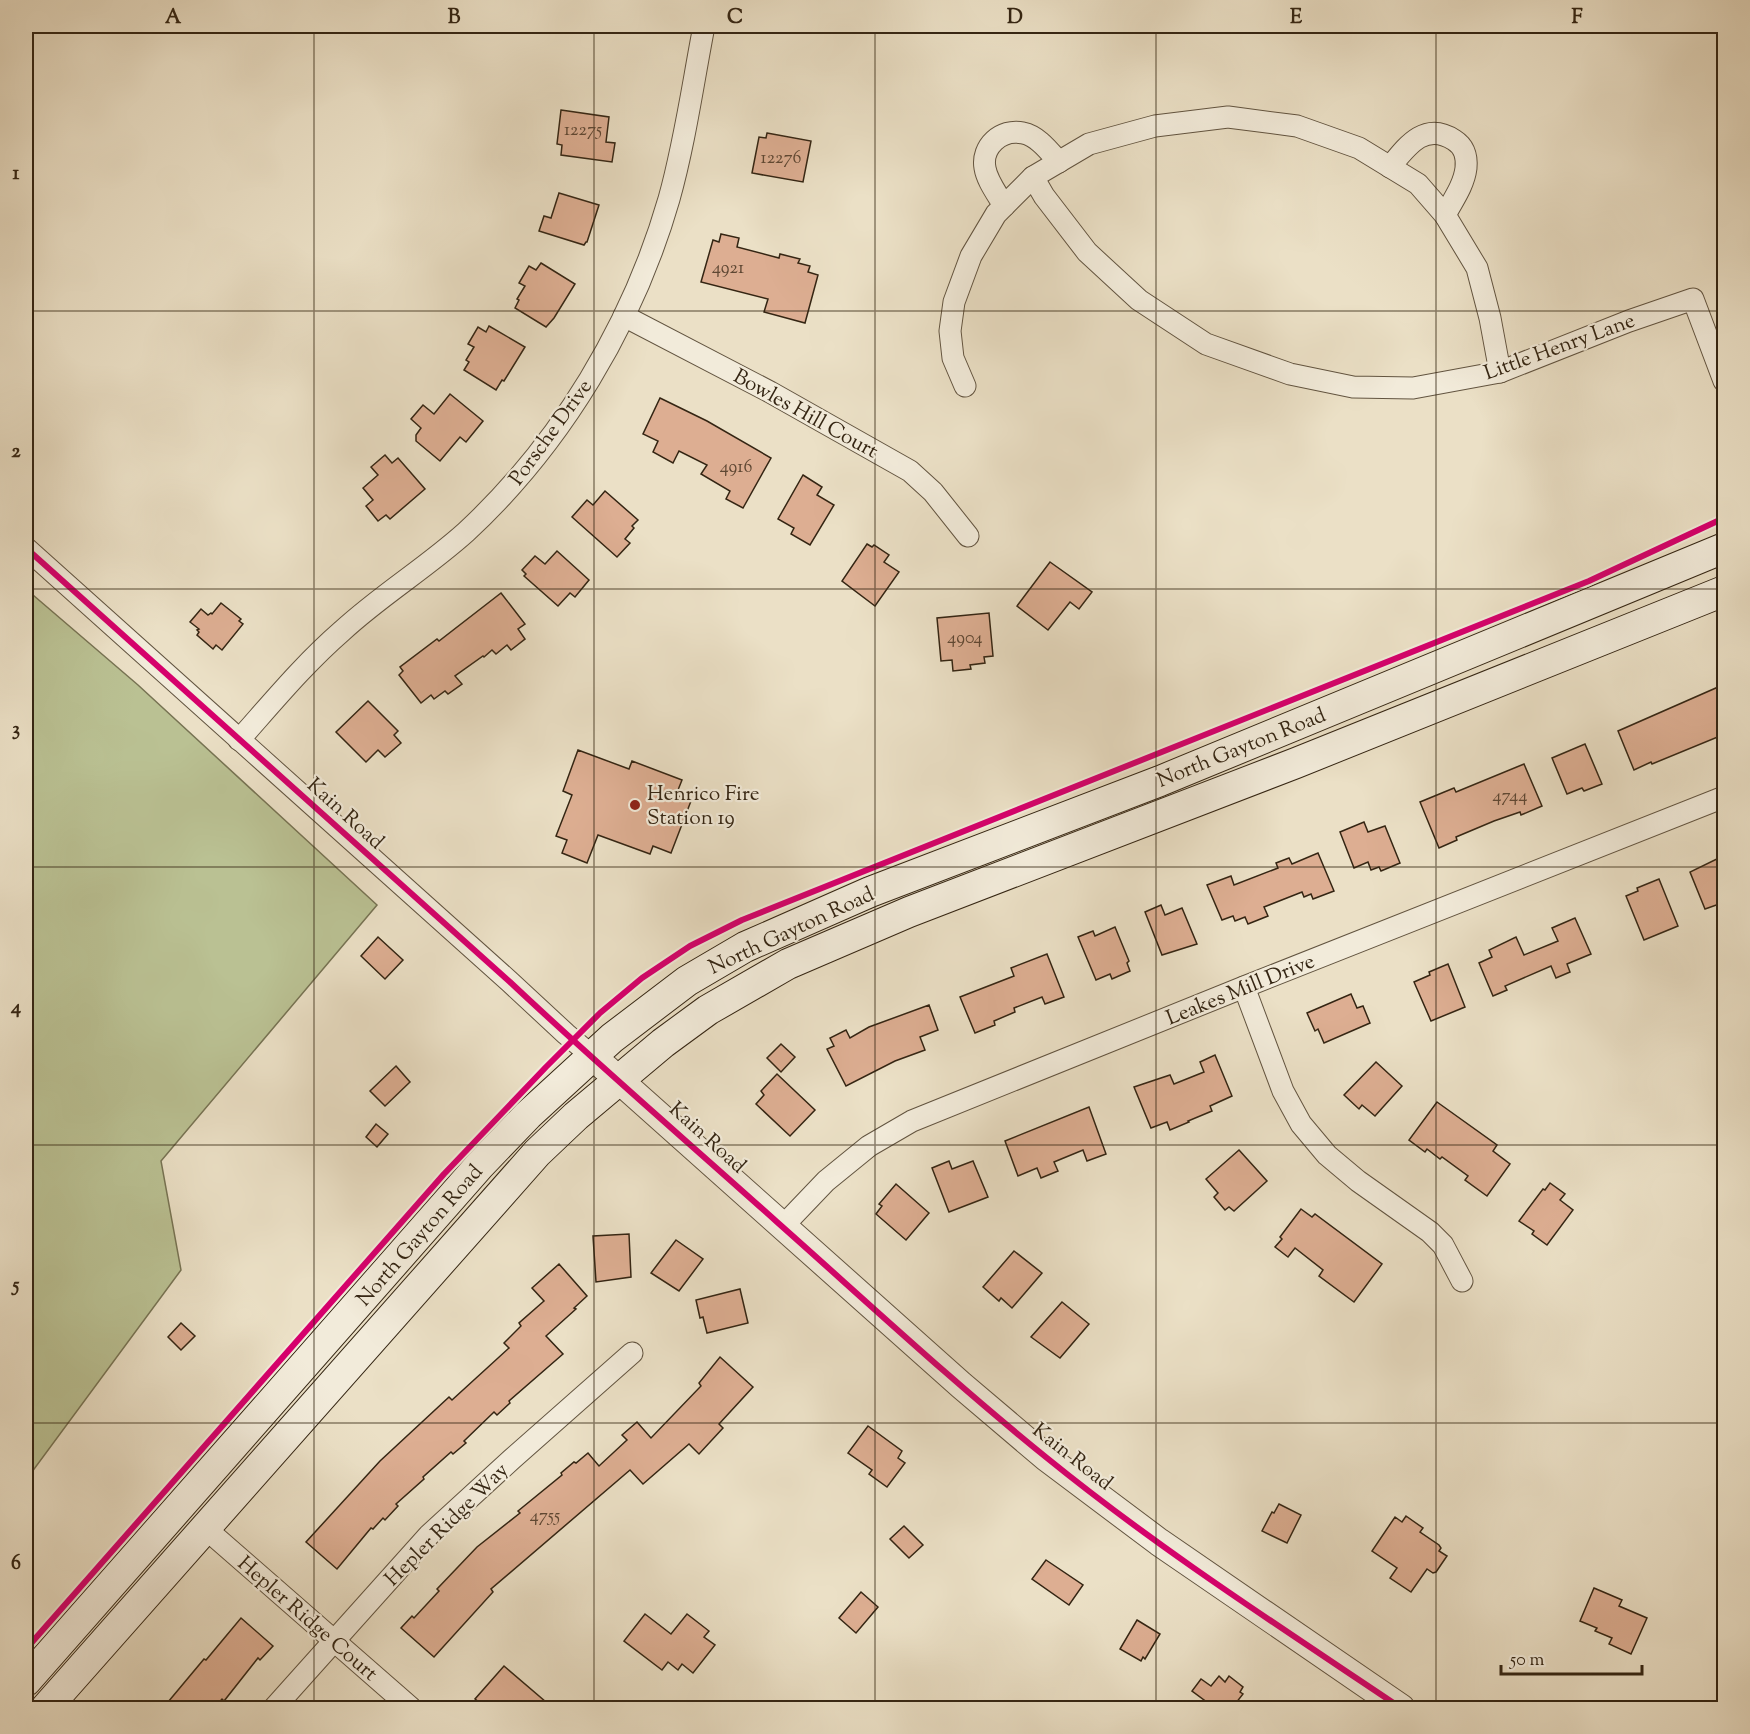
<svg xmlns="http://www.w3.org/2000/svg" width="1750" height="1734" viewBox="0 0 1750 1734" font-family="'Sorts Mill Goudy',serif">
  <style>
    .green { fill: #bac193; stroke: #777353; stroke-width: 1.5 }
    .building { fill: #ddae92; stroke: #342513; stroke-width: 1.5 }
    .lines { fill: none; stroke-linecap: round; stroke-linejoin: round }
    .minor-casing { stroke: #625440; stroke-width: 23 }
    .tertiary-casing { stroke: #625440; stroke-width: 29 }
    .secondary-casing { stroke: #342513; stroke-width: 32 }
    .minor { stroke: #f2ebda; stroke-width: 21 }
    .tertiary { stroke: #f2ebda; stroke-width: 27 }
    .secondary { stroke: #f2ebda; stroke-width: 30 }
    .cycleway-casing { stroke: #f2ebda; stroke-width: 10 }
    .cycleway { stroke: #d6006c; stroke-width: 6 }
    .grid { fill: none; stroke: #342513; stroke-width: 1.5; stroke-opacity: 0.55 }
    .poi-dot { fill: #8f2418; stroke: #f2ebda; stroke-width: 2 }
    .labels { text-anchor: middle; stroke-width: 4.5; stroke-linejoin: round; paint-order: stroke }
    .number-label { font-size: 18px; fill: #5e4733 }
    .street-label { font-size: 21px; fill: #342513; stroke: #f2ebda }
    .poi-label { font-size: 21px; fill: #342513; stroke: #f2ebda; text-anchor: start }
    .neatline { fill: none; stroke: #342513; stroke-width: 2 }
    .grid-label { font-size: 20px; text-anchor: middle; font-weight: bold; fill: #342513 }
  </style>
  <rect width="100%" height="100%" fill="#ebe0c6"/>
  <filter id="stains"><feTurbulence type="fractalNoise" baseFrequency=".00333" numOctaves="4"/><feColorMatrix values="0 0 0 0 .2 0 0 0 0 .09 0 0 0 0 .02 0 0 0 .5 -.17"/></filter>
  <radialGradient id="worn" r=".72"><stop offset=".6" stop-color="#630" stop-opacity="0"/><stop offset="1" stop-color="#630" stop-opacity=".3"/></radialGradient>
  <polygon class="green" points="26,589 138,685 377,905 161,1161 181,1270 26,1480"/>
  <g class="building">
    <polygon points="561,110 609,117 606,142 615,143 612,162 561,155 562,145 557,144"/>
    <polygon points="767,133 811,141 803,182 752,173 759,137 766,138"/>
    <polygon points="559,193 599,205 587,242 586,242 584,245 539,231 544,216 551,218"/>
    <polygon points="721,234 739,238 737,247 779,258 780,254 800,259 798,263 810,266 808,272 818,275 805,323 764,312 768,299 701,282 713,240 719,242"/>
    <polygon points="541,263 575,284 554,318 546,327 515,308 519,300 517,299 525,286 519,283 529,266 536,270"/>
    <polygon points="489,326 525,347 504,381 502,380 496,390 464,370 469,362 466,360 474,347 468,344 478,327 486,332"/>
    <polygon points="450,394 483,421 466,442 460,437 440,461 416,441 416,435 421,428 411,419 423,405 434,414"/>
    <polygon points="660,398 707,421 771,458 743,508 726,499 730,491 701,474 707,465 679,451 673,463 653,452 658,441 643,434"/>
    <polygon points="385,455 392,463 398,458 425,489 390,519 386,515 378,521 366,506 373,500 363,488 378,475 371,467"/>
    <polygon points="803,475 822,487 817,495 834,505 810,545 791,534 794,528 778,519"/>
    <polygon points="605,491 638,520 632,526 634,528 625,539 630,543 617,557 572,517 587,500 593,505"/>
    <polygon points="867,544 872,547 874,545 889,555 884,562 899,572 875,606 842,581"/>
    <polygon points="557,551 589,580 575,597 570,593 558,606 524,576 526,574 522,570 535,556 545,564"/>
    <polygon points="1050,562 1092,592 1079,609 1070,602 1048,630 1017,606"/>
    <polygon points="501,593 525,624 518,629 525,639 511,650 507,645 496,654 492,650 484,657 483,656 455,676 462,684 448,694 445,691 434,699 431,695 421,703 399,675 403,671 400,667 437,639 439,641"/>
    <polygon points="221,603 241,619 239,621 243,624 222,650 216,645 213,649 197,635 199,632 197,630 199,629 190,622 201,609 208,615 211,613 212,614"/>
    <polygon points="989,613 993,656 984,657 985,663 970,665 971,669 953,671 952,660 941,661 937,618"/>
    <polygon points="1725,684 1725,734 1652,764 1651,762 1634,770 1618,731"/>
    <polygon points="368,701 398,731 394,735 401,743 385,757 378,750 366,762 336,732"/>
    <polygon points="1585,744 1602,784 1584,791 1582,788 1567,794 1552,758"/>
    <polygon points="578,750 629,769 632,761 682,780 676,795 691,801 671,853 653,846 650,854 598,835 587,863 562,853 567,840 556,836 572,795 563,791"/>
    <polygon points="1524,764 1542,806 1521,815 1520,812 1494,821 1456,837 1457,840 1439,848 1420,802 1454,788 1456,792"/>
    <polygon points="1364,822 1368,832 1385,826 1400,863 1381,871 1379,867 1371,870 1368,862 1354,868 1340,832"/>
    <polygon points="1318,853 1334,891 1313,899 1311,894 1304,897 1302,892 1264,907 1268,916 1248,924 1245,917 1235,921 1233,916 1222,920 1207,885 1231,876 1234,885 1278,868 1276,863 1289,858 1292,864"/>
    <polygon points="1725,855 1725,902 1705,909 1690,872"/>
    <polygon points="1659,879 1678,926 1644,940 1626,896 1638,891 1637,888"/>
    <polygon points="1161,905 1165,915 1182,908 1197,944 1162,955 1145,912"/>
    <polygon points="1575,918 1591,954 1567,964 1570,972 1556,978 1551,966 1505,986 1507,990 1493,996 1479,963 1492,957 1489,950 1516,937 1524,955 1558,941 1552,928"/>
    <polygon points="1115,927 1129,961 1127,963 1130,971 1112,979 1110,974 1096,980 1078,937 1093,931 1095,936"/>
    <polygon points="378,937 403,960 385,979 361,956"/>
    <polygon points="1047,954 1064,997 1045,1004 1042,997 1014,1008 1015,1012 994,1021 995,1025 975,1033 960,997 1014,976 1011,968"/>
    <polygon points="1448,964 1465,1007 1431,1021 1414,982 1430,975 1429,972"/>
    <polygon points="1351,994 1357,1008 1363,1006 1370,1023 1324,1043 1318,1029 1315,1031 1307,1013"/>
    <polygon points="929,1005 938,1030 920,1037 925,1050 895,1061 846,1086 827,1049 834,1046 830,1038 846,1030 850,1038 869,1027"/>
    <polygon points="781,1044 795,1057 781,1072 767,1058"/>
    <polygon points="1215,1055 1232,1096 1210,1106 1212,1111 1188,1121 1189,1122 1170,1130 1167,1122 1151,1128 1134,1087 1170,1075 1174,1084 1204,1072 1200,1062"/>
    <polygon points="1376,1062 1402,1086 1375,1116 1362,1105 1359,1109 1344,1095"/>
    <polygon points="396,1066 410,1082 385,1106 370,1091"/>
    <polygon points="777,1074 815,1110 790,1136 756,1104 764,1095 761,1091"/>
    <polygon points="1437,1102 1497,1145 1493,1151 1510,1164 1487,1196 1465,1180 1468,1176 1442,1157 1440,1159 1427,1149 1425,1152 1409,1140"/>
    <polygon points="1089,1107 1106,1154 1087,1161 1083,1150 1054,1162 1058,1171 1041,1178 1037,1168 1018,1176 1005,1141"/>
    <polygon points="376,1124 388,1134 377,1147 366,1137"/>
    <polygon points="1239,1150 1267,1181 1234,1211 1229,1207 1225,1210 1214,1197 1218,1193 1206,1179"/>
    <polygon points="949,1161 952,1169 973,1161 988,1197 949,1212 932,1168"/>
    <polygon points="1550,1183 1565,1194 1560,1200 1573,1210 1547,1245 1532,1234 1534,1231 1519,1221 1543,1189 1545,1190"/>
    <polygon points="896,1184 929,1213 906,1240 876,1214 882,1206 879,1204"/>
    <polygon points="1301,1209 1312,1217 1315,1214 1382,1264 1354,1302 1319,1276 1323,1270 1295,1248 1288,1257 1275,1247 1282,1239 1280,1237"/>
    <polygon points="629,1234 631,1277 596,1282 593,1236"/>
    <polygon points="676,1240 703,1259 679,1291 651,1273"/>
    <polygon points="1014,1251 1042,1273 1012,1308 1001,1298 999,1301 983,1287"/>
    <polygon points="559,1264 587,1296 574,1308 576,1309 546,1336 563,1354 509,1401 510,1403 497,1415 494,1412 464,1441 466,1443 453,1454 451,1452 423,1477 424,1479 396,1504 398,1506 385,1520 383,1518 373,1529 371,1528 337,1569 306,1542 380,1461 449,1397 452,1400 509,1348 504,1343 521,1326 519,1323 544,1301 532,1288"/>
    <polygon points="740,1289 748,1323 707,1333 703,1317 700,1318 696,1300"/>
    <polygon points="1062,1302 1089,1324 1060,1358 1031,1337"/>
    <polygon points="181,1323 195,1336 181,1350 168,1337"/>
    <polygon points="720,1357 753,1387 719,1424 723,1428 699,1454 689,1444 643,1484 630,1470 491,1589 493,1592 434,1657 401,1628 412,1616 414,1618 439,1591 437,1589 477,1547 520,1513 518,1511 562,1475 561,1473 574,1462 576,1463 588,1453 599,1466 627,1440 622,1435 637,1422 651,1438 701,1386 699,1383"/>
    <polygon points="868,1426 902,1451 898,1458 905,1463 887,1487 869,1474 872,1470 848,1453"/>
    <polygon points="1279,1504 1301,1515 1287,1543 1262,1531 1272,1512 1274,1513"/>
    <polygon points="1406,1516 1423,1528 1420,1532 1439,1545 1441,1548 1439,1551 1447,1556 1436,1572 1433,1573 1427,1569 1411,1592 1390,1578 1397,1568 1372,1551 1395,1517 1402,1522"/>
    <polygon points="904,1526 923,1545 909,1558 890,1539"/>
    <polygon points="1046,1560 1083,1585 1069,1605 1032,1579"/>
    <polygon points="1594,1588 1622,1600 1619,1606 1647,1618 1631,1654 1609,1644 1612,1638 1595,1631 1597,1628 1580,1621"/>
    <polygon points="861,1592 878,1607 856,1633 839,1618"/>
    <polygon points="645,1614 671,1634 687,1614 709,1631 704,1637 715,1645 693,1673 682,1664 678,1670 668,1662 662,1670 624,1641"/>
    <polygon points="241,1618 273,1646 260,1660 258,1658 224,1701 222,1699 214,1708 163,1708 204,1659 206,1660"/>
    <polygon points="1137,1620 1160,1634 1145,1659 1143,1657 1141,1661 1120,1649"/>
    <polygon points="504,1666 553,1708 487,1708 475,1699"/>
    <polygon points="1219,1676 1225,1682 1229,1676 1243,1687 1240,1692 1243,1694 1232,1708 1215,1708 1192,1691 1201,1679 1211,1686"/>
  </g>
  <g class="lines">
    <defs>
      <g id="minor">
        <path d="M1390 167C1407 146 1425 121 1454 140 1465 147 1467 157 1466 168 1464 185 1453 200 1445 215"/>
        <polyline points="1033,177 1044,196 1087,252 1139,300 1206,344 1290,374 1353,387 1413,388 1500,372 1629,321 1693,299 1724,381"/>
        <path d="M1004 206C998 195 987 181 985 168 981 147 1001 128 1023 133 1038 136 1049 151 1059 162"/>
        <polyline points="624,316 770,392 910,471 933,492 968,536"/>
        <polyline points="965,386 953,358 950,331 954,302 971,256 996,214 1033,177 1089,144 1155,126 1228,117 1297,126 1359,148 1418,184 1445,215 1477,268 1490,318 1500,372"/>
        <polyline points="26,548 510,982 566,1034 592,1056"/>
        <path d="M239 740C272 703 304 664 342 631 381 595 426 568 466 532 561 444 633 324 669 199 685 142 693 83 704 26"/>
        <polyline points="1244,987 1283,1091 1301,1124 1327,1155 1358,1181 1430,1232 1443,1245 1462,1281"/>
        <polyline points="783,1226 826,1181 869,1146 912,1121 1244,987 1724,797"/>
        <polyline points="205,1528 411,1708"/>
        <polyline points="274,1708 429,1535 512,1459 632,1353"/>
      </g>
      <polyline id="tertiary" points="592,1056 961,1385 1047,1458 1159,1542 1401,1708"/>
      <g id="secondary">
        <polyline points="26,1681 480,1165 528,1115 612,1038 687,981 745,947 870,892 1160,781 1724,548"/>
        <polyline points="46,1708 537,1153 576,1116 663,1043 708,1010 788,964 909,912 1296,763 1724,591"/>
      </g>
    </defs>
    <use href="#minor" class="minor-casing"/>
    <use href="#tertiary" class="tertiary-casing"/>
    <use href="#secondary" class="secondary-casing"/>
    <use href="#minor" class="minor"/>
    <use href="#tertiary" class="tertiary"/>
    <use href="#secondary" class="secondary"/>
    <defs>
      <g id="cycleway">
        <path d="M26 548 510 982C597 1064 688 1142 777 1222 866 1301 954 1383 1047 1458 1159 1549 1282 1628 1401 1708"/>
        <polyline points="26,1649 444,1174 546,1067 600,1013 642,978 690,946 742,920 1589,581 1724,518"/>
      </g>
    </defs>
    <use href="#cycleway" class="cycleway-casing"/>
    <use href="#cycleway" class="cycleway"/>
  </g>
  <path class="grid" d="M314 26V1708M594 26V1708M875 26V1708M1156 26V1708M1436 26V1708M26 311H1724M26 589H1724M26 867H1724M26 1145H1724M26 1423H1724"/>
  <circle class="poi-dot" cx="635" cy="805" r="6"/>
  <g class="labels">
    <g class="number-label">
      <text x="583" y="135">12275</text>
      <text x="781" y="163">12276</text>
      <text x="728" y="273">4921</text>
      <text x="736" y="472">4916</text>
      <text x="965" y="643">4904</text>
      <text x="1510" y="801">4744</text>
      <text x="545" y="1521">4755</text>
    </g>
    <g class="street-label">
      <text transform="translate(1559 346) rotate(-20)" y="7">Little Henry Lane</text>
      <text transform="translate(806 413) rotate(29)" y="7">Bowles Hill Court</text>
      <text transform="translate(550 432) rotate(-54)" y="7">Porsche Drive</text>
      <text transform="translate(1241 747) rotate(-22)" y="7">North Gayton Road</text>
      <text transform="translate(346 813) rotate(42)" y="7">Kain Road</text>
      <text transform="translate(791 930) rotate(-25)" y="7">North Gayton Road</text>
      <text transform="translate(1240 989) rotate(-22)" y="7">Leakes Mill Drive</text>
      <text transform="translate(708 1137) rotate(42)" y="7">Kain Road</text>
      <text transform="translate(419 1235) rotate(-49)" y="7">North Gayton Road</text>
      <text transform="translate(1073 1456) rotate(38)" y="7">Kain Road</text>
      <text transform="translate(446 1524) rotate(-45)" y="7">Hepler Ridge Way</text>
      <text transform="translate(308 1618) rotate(41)" y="7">Hepler Ridge Court</text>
    </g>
    <g class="poi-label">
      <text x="647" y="800">Henrico Fire<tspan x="647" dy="24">Station 19</tspan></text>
    </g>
  </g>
  <rect width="1750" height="1734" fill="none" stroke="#ebe0c6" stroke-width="66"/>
  <path d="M1501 1665v9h141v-9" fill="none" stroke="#342513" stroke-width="3"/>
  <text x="1510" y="1665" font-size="18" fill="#342513" stroke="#f2ebda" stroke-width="4.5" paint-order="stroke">50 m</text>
  <rect x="33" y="33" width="1684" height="1668" class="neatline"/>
  <g class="grid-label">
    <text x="173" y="23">A</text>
    <text x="454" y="23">B</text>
    <text x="735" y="23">C</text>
    <text x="1015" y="23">D</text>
    <text x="1296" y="23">E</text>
    <text x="1577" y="23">F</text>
    <text x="16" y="179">1</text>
    <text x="16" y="457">2</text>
    <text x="16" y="735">3</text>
    <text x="16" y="1013">4</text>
    <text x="16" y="1291">5</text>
    <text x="16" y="1569">6</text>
  </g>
  <rect width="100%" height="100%" filter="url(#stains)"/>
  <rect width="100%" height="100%" fill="url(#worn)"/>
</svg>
